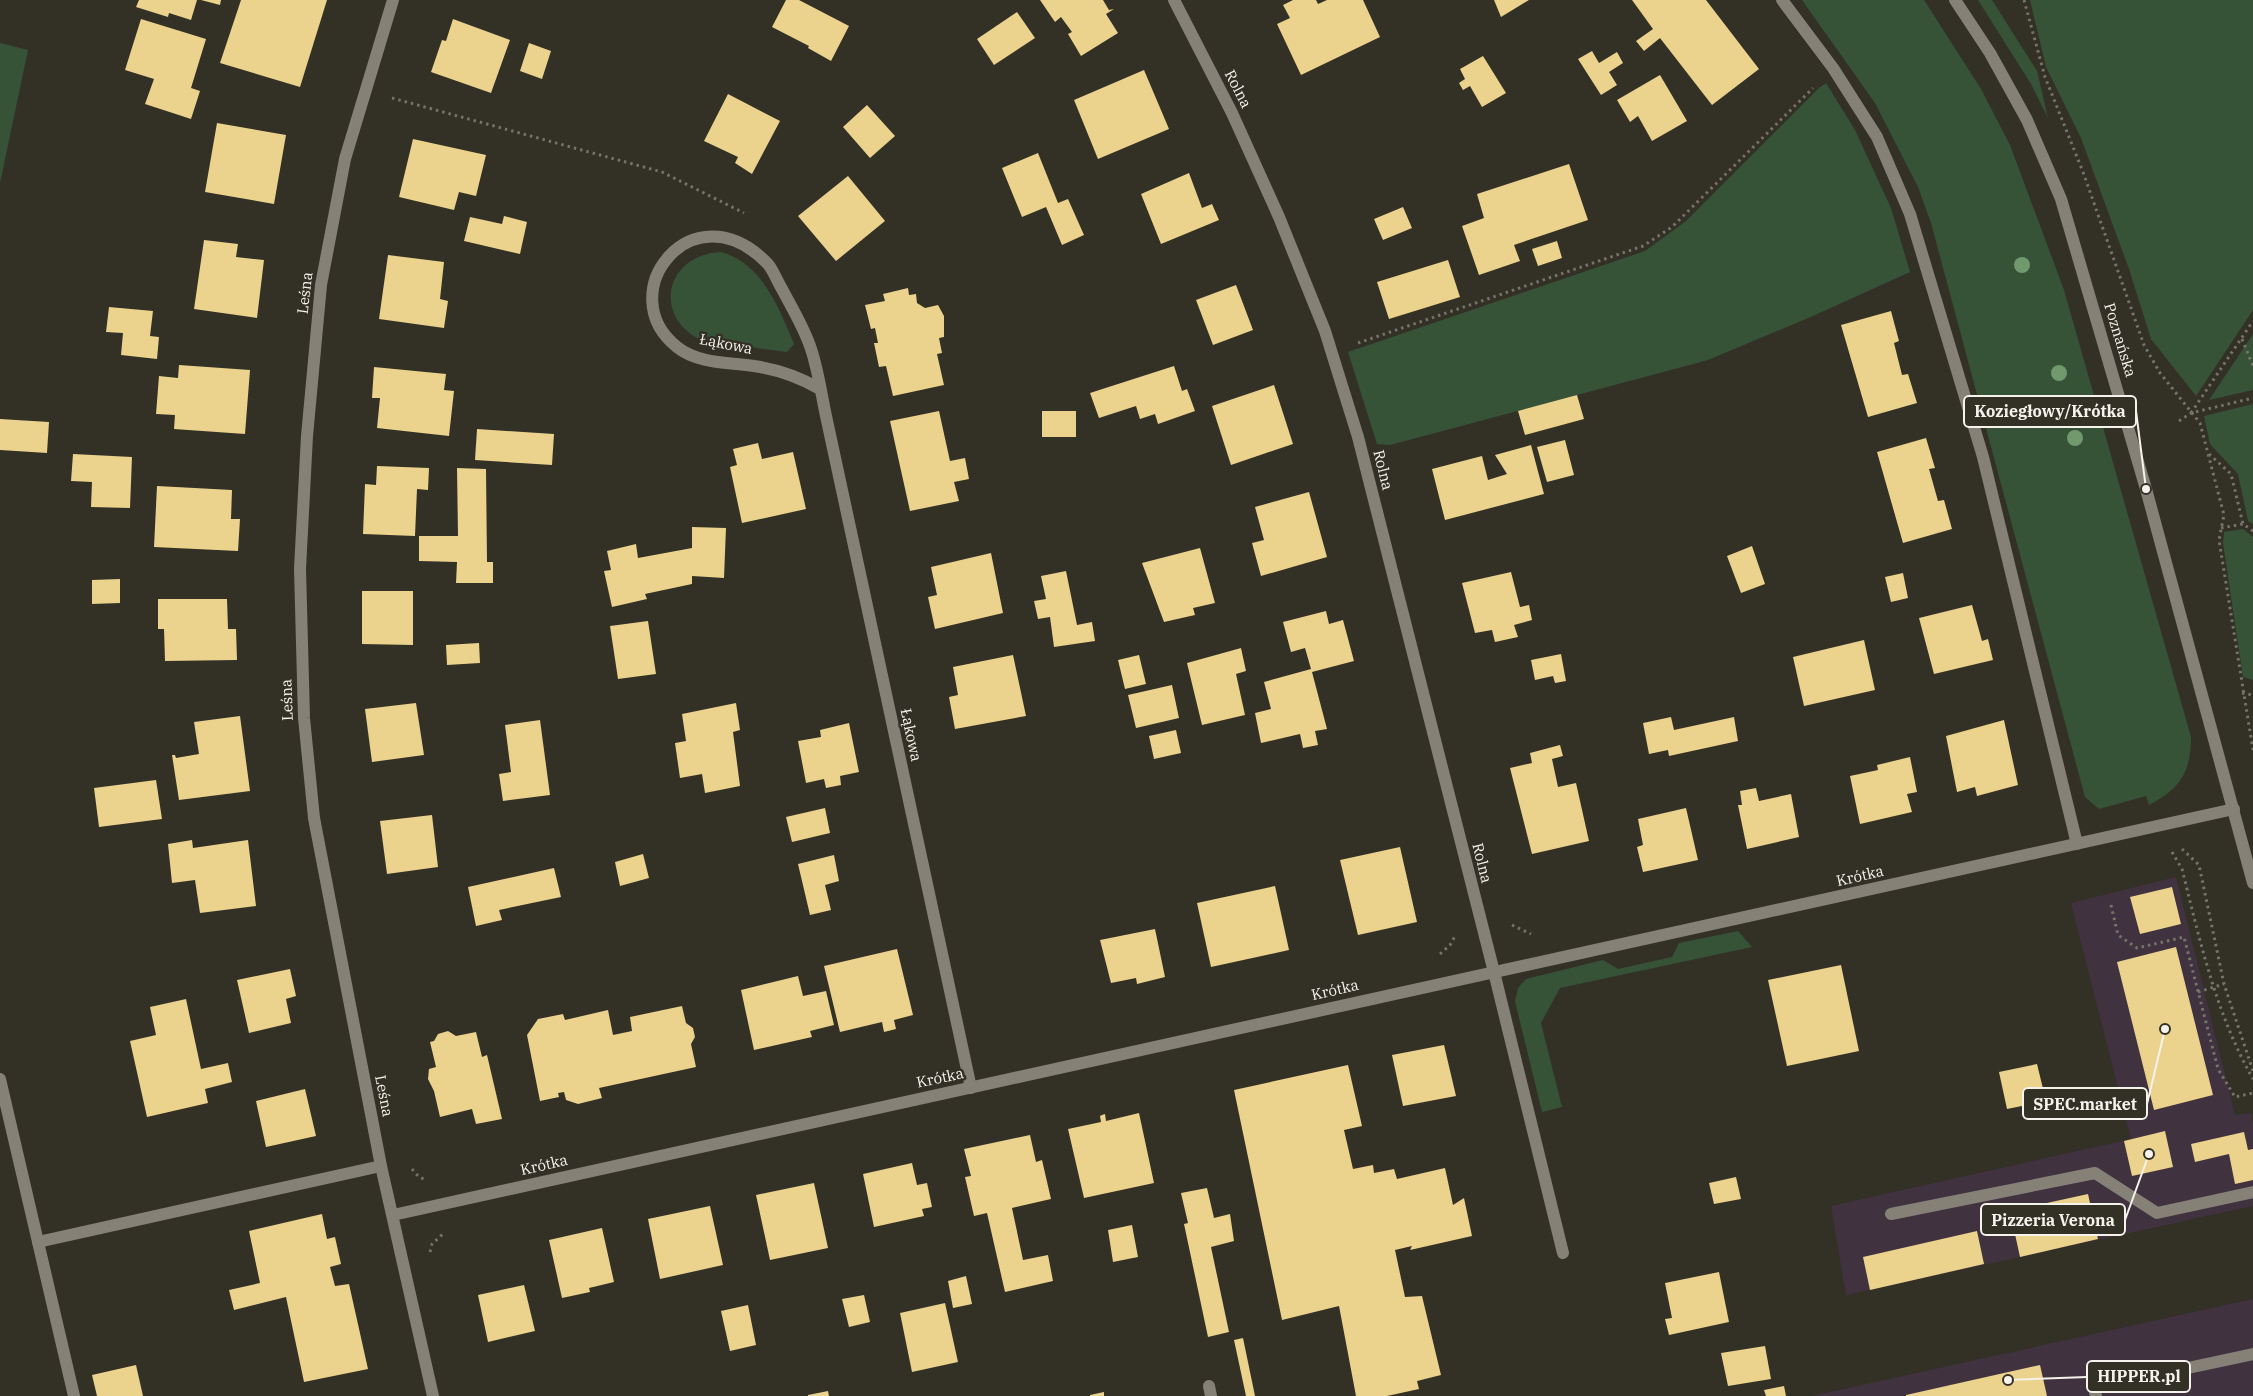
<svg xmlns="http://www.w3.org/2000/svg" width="2253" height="1396" viewBox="0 0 2253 1396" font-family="'IBM Plex Serif',serif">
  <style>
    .commercial { fill: #41323f }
    .green { fill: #365338 }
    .building { fill: #ebd38d }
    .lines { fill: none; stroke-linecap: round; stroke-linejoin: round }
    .path { stroke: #75736a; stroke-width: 3; stroke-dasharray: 2.5 4; stroke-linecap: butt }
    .minor { stroke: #858176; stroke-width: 12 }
    .tree { fill: #70996e }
    .labels { text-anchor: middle; stroke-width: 5; stroke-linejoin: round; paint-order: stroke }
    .street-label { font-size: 15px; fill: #f5f3ec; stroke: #333026 }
    .leader { fill: none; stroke: #f5f3ec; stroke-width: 2 }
    .callout-dot { fill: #f5f3ec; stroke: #333026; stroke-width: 2 }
    .callout { fill: #333026; stroke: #f5f3ec; stroke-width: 2 }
    .callout-label { font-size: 16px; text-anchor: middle; font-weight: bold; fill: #f5f3ec }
  </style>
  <rect width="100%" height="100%" fill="#333026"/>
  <g class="commercial">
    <polygon points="2176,877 2235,1115 2251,1113 2253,1124 2253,1206 1846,1295 1831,1206 2131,1139 2071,903"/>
    <polygon points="2253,1299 2253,1396 1812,1396"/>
  </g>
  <g class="green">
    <path d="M1802 0H1924L1981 89 2010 145 2064 290 2191 737C2191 772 2180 789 2149 805L2146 796 2099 809 2085 797 1931 223 1918 187 1875 103Z"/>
    <polygon points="1978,0 1992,0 2037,71 2048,118 2031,84"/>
    <polygon points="2030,0 2253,0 2253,310 2196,396 2151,339 2129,269 2081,138 2046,67"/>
    <polygon points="0,43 28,50 0,183"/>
    <polygon points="1826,83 1855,130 1891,208 1910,272 1813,316 1708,360 1390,445 1377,444 1348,352 1645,251 1686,221 1820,87"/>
    <path d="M721 252C762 263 779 308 794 344L787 352 703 341C652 318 664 255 721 252Z"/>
    <polygon points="2253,334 2253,390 2209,400"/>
    <polygon points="2253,404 2253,524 2248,521 2238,474 2210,444 2204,416"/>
    <polygon points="2243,529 2253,537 2253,680 2243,677 2223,543 2224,532"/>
    <polygon points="1738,931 1752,947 1560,988 1541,1023 1562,1107 1542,1112 1515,1001 1518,988 1526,979 1603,960 1618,969 1672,957 1679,943"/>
  </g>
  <g class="building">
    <polygon points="139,0 197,0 191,20 169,13 168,17 136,7"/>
    <polygon points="201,0 221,0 220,5"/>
    <polygon points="241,0 327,0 300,87 220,63"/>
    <polygon points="786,0 799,0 849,26 831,61 808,48 809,46 772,27"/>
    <polygon points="1040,0 1103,0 1109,10 1114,9 1106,14 1118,33 1081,56 1068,34 1072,32 1061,17 1055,22"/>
    <polygon points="1293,0 1316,0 1318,4 1327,0 1363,0 1380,37 1301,75 1277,24 1290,18 1283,5"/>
    <polygon points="1494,0 1529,0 1501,17"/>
    <polygon points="1632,0 1706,0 1759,69 1712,105 1660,38 1644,51 1636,41 1653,29"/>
    <polygon points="1017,12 1035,38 994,65 977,39"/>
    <polygon points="141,19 206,39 191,88 200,91 191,119 145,104 154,79 125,70"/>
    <polygon points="453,19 510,40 491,93 431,72 442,40 446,41"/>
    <polygon points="529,43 551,51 542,79 520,71"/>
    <polygon points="1592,51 1599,63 1617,52 1623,63 1609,72 1617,85 1601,95 1578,59"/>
    <polygon points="1483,56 1506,93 1482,107 1470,86 1463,90 1459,83 1465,79 1460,69"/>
    <polygon points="1144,70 1169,129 1098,159 1074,100"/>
    <polygon points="1660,75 1687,121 1652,141 1638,116 1630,122 1617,100"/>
    <polygon points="728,94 780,121 752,174 735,163 738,157 704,141"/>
    <polygon points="867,105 895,136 870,158 843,127"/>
    <polygon points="217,123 286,135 274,204 205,192"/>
    <polygon points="413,139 486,155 476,196 459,192 454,210 399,197"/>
    <polygon points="1038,153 1058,203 1068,199 1084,235 1062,245 1046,207 1022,217 1002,168"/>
    <polygon points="1569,164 1588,220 1514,245 1520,261 1479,275 1462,226 1484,218 1477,194"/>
    <polygon points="1189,173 1202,208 1212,204 1219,220 1161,244 1141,194"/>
    <polygon points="848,176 885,221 836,261 798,216"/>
    <polygon points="1403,207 1412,228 1383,240 1374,219"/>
    <polygon points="504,216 527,222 520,254 464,241 470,217 502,224"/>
    <polygon points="204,240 238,244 236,257 264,260 257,318 194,309"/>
    <polygon points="1557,241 1562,258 1538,266 1532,249"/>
    <polygon points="388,255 444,262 440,299 448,301 444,328 379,319"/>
    <polygon points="1448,260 1460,297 1389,319 1377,282"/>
    <polygon points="1236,285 1253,330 1213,345 1196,300"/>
    <polygon points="908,288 909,295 916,294 917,303 925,308 938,305 944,316 944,337 939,338 942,353 937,354 944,385 893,396 886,366 879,367 874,343 878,343 875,328 871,329 865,305 885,301 883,294"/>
    <polygon points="109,307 153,311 150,336 159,337 157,359 121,355 123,333 106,332"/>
    <polygon points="1891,311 1899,341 1894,343 1902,375 1908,374 1917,403 1868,417 1841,325"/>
    <polygon points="179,365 250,370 245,434 174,429 175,415 156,414 159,376 178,378"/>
    <polygon points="1174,366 1182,391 1187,389 1195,411 1158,424 1155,414 1140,419 1136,406 1099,418 1090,393"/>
    <polygon points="374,367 446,374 444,390 454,391 449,436 377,428 380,398 372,398"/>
    <polygon points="1274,385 1293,444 1231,465 1212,406"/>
    <polygon points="1577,395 1584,419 1525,435 1518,411"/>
    <polygon points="939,411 950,461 965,458 969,479 954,482 959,501 910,511 890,421"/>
    <rect x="1042" y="411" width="34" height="26"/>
    <polygon points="0,419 49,422 47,453 0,450"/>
    <polygon points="477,429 554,434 552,465 475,460"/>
    <polygon points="1926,438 1935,468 1929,469 1938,501 1944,500 1952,529 1903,543 1877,452"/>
    <polygon points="1565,440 1574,475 1547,482 1537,447"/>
    <polygon points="758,443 762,459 793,452 806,509 742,523 730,467 737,465 733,449"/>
    <polygon points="1531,445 1544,494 1445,520 1432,469 1482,456 1488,480 1507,474 1495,455"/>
    <polygon points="73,454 132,457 130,508 91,507 92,482 71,481"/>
    <polygon points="377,466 429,468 428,490 417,489 415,536 363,534 365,484 376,485"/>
    <polygon points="457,468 486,469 487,562 493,562 493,583 456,583 457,562 419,561 419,536 458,536"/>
    <polygon points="157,486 232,490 231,519 240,519 238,551 154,547"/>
    <polygon points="1309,492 1327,557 1261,576 1252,543 1264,540 1255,507"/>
    <polygon points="692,527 726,528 724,578 692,576 692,584 645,594 647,599 612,607 604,571 611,570 607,551 636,544 638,558 692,548"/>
    <polygon points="1752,546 1765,584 1741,593 1727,556"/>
    <polygon points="1200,548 1215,603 1193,608 1195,615 1164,622 1142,563"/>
    <polygon points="991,553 1003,613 935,629 928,597 937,595 931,567"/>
    <polygon points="1066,571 1077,625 1092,622 1095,641 1054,647 1050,617 1038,619 1034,601 1046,599 1041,576"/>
    <polygon points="1511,572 1520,607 1529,605 1532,620 1514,625 1518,637 1495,642 1492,630 1475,633 1462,583"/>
    <polygon points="1903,573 1908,598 1891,602 1885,577"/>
    <polygon points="120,579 120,603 92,604 92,580"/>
    <polygon points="362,591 413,591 413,645 362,644"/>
    <polygon points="158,599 227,599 228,629 236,629 237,660 165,661 164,629 158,629"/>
    <polygon points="1972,605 1982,641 1988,639 1993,660 1934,674 1919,618"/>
    <polygon points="1326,611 1329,624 1343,620 1354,661 1312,672 1327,729 1315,731 1318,745 1303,748 1300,734 1261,743 1255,713 1271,709 1264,682 1311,669 1305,648 1291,652 1283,622"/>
    <polygon points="648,621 656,674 618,679 610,626"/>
    <polygon points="1864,640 1875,690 1804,706 1793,657"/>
    <polygon points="479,643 480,663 447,665 446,645"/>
    <polygon points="1241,648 1246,671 1236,674 1245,715 1202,725 1187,663"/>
    <polygon points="1561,654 1566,681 1555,683 1553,676 1535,680 1531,660"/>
    <polygon points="1013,655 1026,716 955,729 949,697 958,695 953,667"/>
    <polygon points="1139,655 1146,684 1125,689 1118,660"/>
    <polygon points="1172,685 1179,718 1136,728 1128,695"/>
    <polygon points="416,703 424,755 372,762 365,709"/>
    <polygon points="736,703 740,730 733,732 740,786 705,793 702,774 680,778 675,743 686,741 682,714"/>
    <polygon points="240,716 250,791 179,800 172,755 175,755 176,758 199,754 194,722"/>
    <polygon points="1671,717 1674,730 1734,717 1738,741 1669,756 1668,750 1649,754 1643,723"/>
    <polygon points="540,720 550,795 503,801 499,774 511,772 505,725"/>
    <polygon points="2004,720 2018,785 1977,796 1975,787 1957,792 1946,736"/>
    <polygon points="849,723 859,772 840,776 841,785 826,788 824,779 806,783 798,741 821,737 820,730"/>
    <polygon points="1176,730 1181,753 1154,759 1149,736"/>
    <polygon points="1560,745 1563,756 1552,759 1558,787 1576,783 1589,841 1532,854 1510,768 1532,763 1530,753"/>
    <polygon points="1910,757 1917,792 1907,794 1912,812 1860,824 1850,776 1878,770 1877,765"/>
    <polygon points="156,780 162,819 99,827 94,788"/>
    <polygon points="1756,788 1759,801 1791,794 1799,837 1747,849 1738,805 1742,805 1740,791"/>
    <polygon points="825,808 830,833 792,842 786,817"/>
    <polygon points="1686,808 1698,860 1643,872 1637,847 1643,845 1638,819"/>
    <polygon points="432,815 438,867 387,874 380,821"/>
    <polygon points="192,840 193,848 248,840 256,906 200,913 195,880 172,883 168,844"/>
    <polygon points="1400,847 1417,922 1358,935 1340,860"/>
    <polygon points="643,854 649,878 620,886 615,862"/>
    <polygon points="834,855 839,881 825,885 831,910 810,915 798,864"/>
    <polygon points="554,868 561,897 499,910 502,920 476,926 468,887"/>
    <polygon points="1275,886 1289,950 1211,967 1197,903"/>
    <polygon points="2172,887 2181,924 2140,934 2130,897"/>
    <polygon points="1155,929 1165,977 1137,984 1136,978 1111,983 1100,940"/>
    <polygon points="2176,947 2213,1095 2154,1110 2117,962"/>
    <polygon points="897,949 913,1015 894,1020 896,1029 884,1032 882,1022 840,1032 824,966"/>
    <polygon points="1841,965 1859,1051 1787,1066 1768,980"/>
    <polygon points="290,969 296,996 286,999 291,1023 249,1033 237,980"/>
    <polygon points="798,976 803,996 826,991 834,1025 810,1031 812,1037 754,1050 741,990"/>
    <polygon points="186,999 201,1069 228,1063 232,1082 205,1089 208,1103 147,1117 130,1041 156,1035 150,1007"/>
    <polygon points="682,1006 686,1023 693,1028 695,1037 691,1044 696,1067 599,1088 602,1098 578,1104 566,1100 564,1092 558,1093 559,1097 540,1101 527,1035 538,1019 563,1014 565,1020 608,1010 613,1035 632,1031 630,1017"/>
    <polygon points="448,1031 456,1036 476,1032 482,1057 487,1055 502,1119 476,1124 472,1109 440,1117 434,1091 428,1079 429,1069 436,1067 430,1042 434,1041 438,1034"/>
    <polygon points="1444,1045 1456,1096 1403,1106 1392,1055"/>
    <polygon points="2037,1064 2046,1101 2007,1109 1999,1072"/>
    <polygon points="1348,1065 1362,1126 1344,1130 1353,1169 1373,1165 1374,1173 1394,1169 1397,1179 1445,1168 1453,1205 1464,1198 1472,1236 1410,1250 1412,1246 1395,1250 1405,1297 1422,1296 1441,1375 1417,1381 1419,1389 1387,1396 1356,1396 1339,1306 1282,1320 1234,1090"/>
    <polygon points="305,1089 316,1136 266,1147 256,1101"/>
    <polygon points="1139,1113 1154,1183 1084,1198 1068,1129 1101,1122 1100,1116 1102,1115 1105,1114 1106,1121"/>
    <polygon points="2165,1131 2173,1167 2132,1176 2124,1141"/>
    <polygon points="2244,1132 2248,1150 2253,1149 2253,1180 2235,1184 2229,1154 2195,1162 2191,1144"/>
    <polygon points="1030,1135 1036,1162 1042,1160 1051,1199 1012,1208 1023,1260 1048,1255 1053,1281 1005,1292 987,1213 974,1216 965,1177 971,1176 964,1149"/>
    <polygon points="912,1163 917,1185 927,1183 932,1207 922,1209 924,1216 874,1227 863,1174"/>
    <polygon points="1736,1177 1741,1199 1714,1204 1709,1183"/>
    <polygon points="814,1183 828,1248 770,1260 756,1195"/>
    <polygon points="1207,1188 1214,1218 1230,1214 1234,1241 1211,1247 1229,1332 1208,1337 1184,1224 1188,1223 1181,1193"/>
    <polygon points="2088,1194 2098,1239 2020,1257 2010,1211"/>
    <polygon points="710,1206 723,1265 660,1279 648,1219"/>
    <polygon points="322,1214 327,1239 335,1237 341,1264 330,1267 335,1286 349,1284 368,1369 304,1382 286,1297 234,1310 229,1290 260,1283 249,1231"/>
    <polygon points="1132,1225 1138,1257 1113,1262 1108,1230"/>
    <polygon points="602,1228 614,1282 589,1288 590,1292 562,1298 549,1240"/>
    <polygon points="1977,1231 1984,1264 1870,1290 1863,1257"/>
    <polygon points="1719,1272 1729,1322 1669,1335 1665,1319 1672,1318 1665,1283"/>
    <polygon points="966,1276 972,1304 953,1308 948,1281"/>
    <polygon points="524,1285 535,1331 488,1342 478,1295"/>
    <polygon points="864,1295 870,1322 849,1327 842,1299"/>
    <polygon points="945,1303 958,1362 912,1372 900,1313"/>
    <polygon points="748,1305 756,1345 730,1351 721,1311"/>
    <polygon points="1243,1338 1255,1396 1246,1396 1234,1340"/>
    <polygon points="1765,1346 1771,1379 1728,1386 1721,1353"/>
    <polygon points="136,1365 143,1396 97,1396 92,1375"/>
    <polygon points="2040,1365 2047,1396 1906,1396 1906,1395"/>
    <polygon points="1784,1386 1786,1396 1766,1396 1764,1390"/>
    <polygon points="828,1391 829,1396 808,1396 808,1395"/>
    <polygon points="1104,1392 1104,1396 1090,1396 1090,1395"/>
  </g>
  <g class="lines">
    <g class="path">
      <polyline points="2024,0 2045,77 2083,172 2144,345 2160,373 2200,423 2224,515 2219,540 2253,750"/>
      <polyline points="392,98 662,172 744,213"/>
      <polyline points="2242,339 2253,366"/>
      <polyline points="1358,343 1643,246 1672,227 1813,88"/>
      <polyline points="2191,413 2253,321"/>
      <polyline points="2179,421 2191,413 2253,398"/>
      <polyline points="2209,454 2231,474 2243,524 2253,531"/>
      <polyline points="2221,528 2243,524"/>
      <polyline points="2242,693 2253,695"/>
      <polyline points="2182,849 2199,865 2224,984 2253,1071"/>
      <path d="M2172 852 2182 869C2200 941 2216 1014 2253 1079"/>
      <polyline points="2111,905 2118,935 2137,948 2184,937 2218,1069 2235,1097 2253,1093"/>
      <polyline points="1512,925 1531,934"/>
      <polyline points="1440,954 1450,945 1455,936"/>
      <polyline points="2198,992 2224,984"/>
      <polyline points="412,1169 419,1177 424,1179"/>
      <polyline points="430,1252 432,1244 445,1232"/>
    </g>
    <g class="minor">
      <polyline points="393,0 345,159 321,285 307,436 300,569 304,718 314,818 381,1166 433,1396"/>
      <polyline points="1174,0 1232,113 1279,217 1325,331 1358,437 1494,972 1563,1253"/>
      <polyline points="1782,0 1833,68 1877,137 1910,214 1983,457 2077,844"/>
      <polyline points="1955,0 1990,53 2027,120 2061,199 2146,489 2253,883"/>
      <path d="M820 389C801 378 783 371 760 367 734 362 699 365 677 347 610 294 692 187 767 263 773 269 777 281 782 289 792 308 803 326 810 346 818 368 821 393 826 416L971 1088"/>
      <polyline points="0,1079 38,1242"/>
      <polyline points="1891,1214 2095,1173 2157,1213 2253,1192"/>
      <polyline points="393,1215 2234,809"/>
      <polyline points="1209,1386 1211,1396"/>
      <polyline points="74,1396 38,1242 381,1166"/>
      <polyline points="2096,1396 2094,1388 2253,1354"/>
    </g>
  </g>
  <g class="tree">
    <circle cx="2022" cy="265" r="8"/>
    <circle cx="2059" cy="373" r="8"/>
    <circle cx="2075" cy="438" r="8"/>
  </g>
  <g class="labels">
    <g class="street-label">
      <text transform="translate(1238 89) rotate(63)" y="5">Rolna</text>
      <text transform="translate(305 293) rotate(-83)" y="5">Leśna</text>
      <text transform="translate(2120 340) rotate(73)" y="5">Poznańska</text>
      <text transform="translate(726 344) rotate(11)" y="5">Łąkowa</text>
      <text transform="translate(1383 470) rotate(76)" y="5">Rolna</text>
      <text transform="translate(287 700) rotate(-92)" y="5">Leśna</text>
      <text transform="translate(911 735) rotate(78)" y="5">Łąkowa</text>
      <text transform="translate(1482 863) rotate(76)" y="5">Rolna</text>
      <text transform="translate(1860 876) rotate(-13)" y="5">Krótka</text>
      <text transform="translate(1335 990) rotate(-13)" y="5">Krótka</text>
      <text transform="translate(940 1078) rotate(-12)" y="5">Krótka</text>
      <text transform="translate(384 1096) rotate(79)" y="5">Leśna</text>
      <text transform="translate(544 1165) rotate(-13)" y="5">Krótka</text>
    </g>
  </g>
  <path class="leader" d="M2146 489L2136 411M2165 1029L2147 1104M2149 1154L2125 1220M2008 1380L2087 1377"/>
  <g class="callout-dot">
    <circle cx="2146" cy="489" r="5"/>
    <circle cx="2165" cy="1029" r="5"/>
    <circle cx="2149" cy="1154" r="5"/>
    <circle cx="2008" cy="1380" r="5"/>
  </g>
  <g class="callout">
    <rect x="1964" y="396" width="172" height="31" rx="5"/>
    <rect x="2023" y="1088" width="124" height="31" rx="5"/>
    <rect x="1981" y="1204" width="144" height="31" rx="5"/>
    <rect x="2087" y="1361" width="103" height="31" rx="5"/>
  </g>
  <g class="callout-label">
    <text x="2050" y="417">Koziegłowy/Krótka</text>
    <text x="2085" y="1110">SPEC.market</text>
    <text x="2053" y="1226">Pizzeria Verona</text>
    <text x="2139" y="1382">HIPPER.pl</text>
  </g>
</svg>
